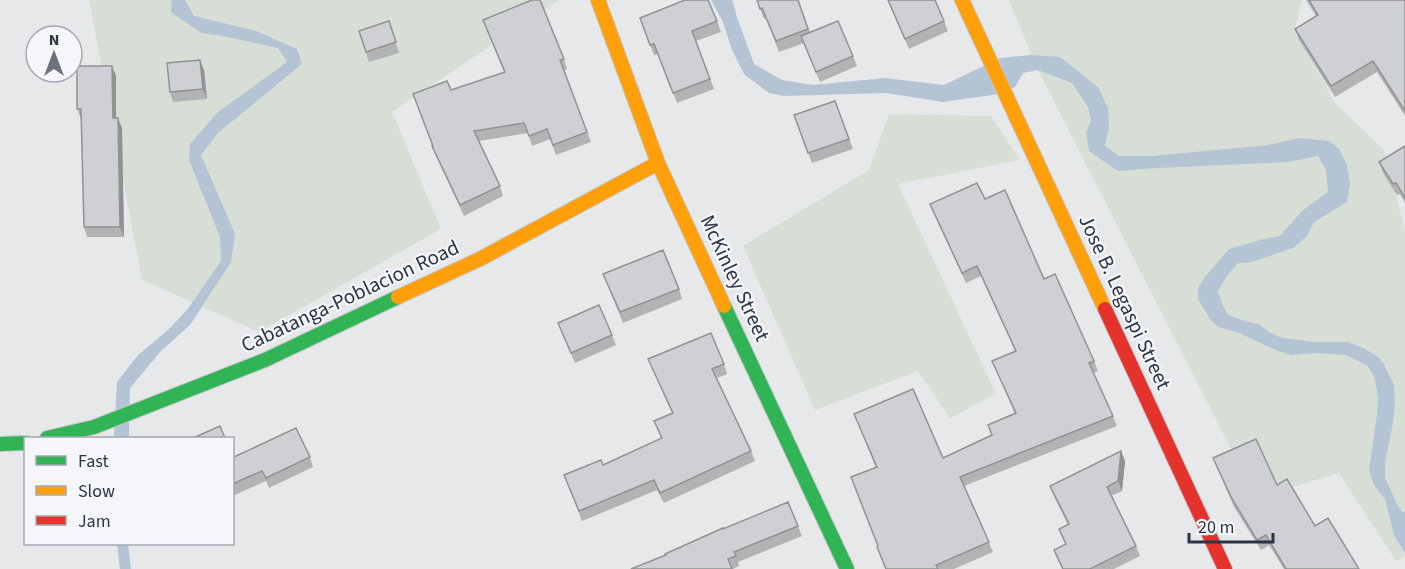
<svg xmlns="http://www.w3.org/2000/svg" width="1405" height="569" viewBox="0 0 1405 569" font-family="'Source Sans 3',sans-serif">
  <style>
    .green { fill: #d6ded6 }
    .water { fill: #b4c4d5 }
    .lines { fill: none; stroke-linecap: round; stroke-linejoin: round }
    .fast-casing { stroke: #c4c6c8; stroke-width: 16 }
    .slow-casing { stroke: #c4c6c8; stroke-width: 16 }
    .jam-casing { stroke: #c4c6c8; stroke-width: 16 }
    .fast { stroke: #30b455; stroke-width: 14 }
    .slow { stroke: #ff9f0a; stroke-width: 14 }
    .jam { stroke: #e5322d; stroke-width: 14 }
    .wall { fill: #b1b3b5 }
    .shaded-wall { fill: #909294 }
    .building { fill: #ced0d3; stroke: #909294; stroke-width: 1.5 }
    .labels { text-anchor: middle; stroke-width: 4.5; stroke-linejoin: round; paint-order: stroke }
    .street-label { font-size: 21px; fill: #2b3445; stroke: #f4f6f9 }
  </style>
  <rect width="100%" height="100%" fill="#e6e8ea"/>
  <g class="green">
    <polygon points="89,0 559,0 392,112 441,229 259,332 142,280"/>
    <polygon points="1009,0 1302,0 1295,30 1335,103 1384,150 1405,230 1405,555 1396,561 1339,473 1256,498 1038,70"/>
    <polygon points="889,114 991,116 1020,160 898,184 996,394 950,418 918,371 815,410 743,246 869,170"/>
  </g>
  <g class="water">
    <polygon points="172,0 185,0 194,16 256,31 297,49 302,64 219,132 201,155 235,234 231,262 190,325 161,351 130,388 129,438 114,438 117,382 138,355 167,331 187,310 221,261 220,237 189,160 190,144 218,112 287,62 278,48 223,36 201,33 171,12"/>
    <polygon points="711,0 732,0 737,17 754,64 782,80 813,85 885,78 944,85 1000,58 1031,55 1060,57 1098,87 1108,108 1109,126 1105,146 1119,156 1153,156 1268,145 1299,138 1329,141 1339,149 1347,165 1350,184 1347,202 1314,222 1307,236 1293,248 1252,262 1238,263 1226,277 1218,291 1222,303 1228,315 1244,321 1259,324 1269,332 1282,338 1315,342 1348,342 1363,348 1377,356 1383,363 1394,385 1395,404 1393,423 1385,462 1385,478 1397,504 1402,512 1405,511 1405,553 1394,535 1385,499 1374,485 1369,470 1377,415 1378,399 1376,384 1373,374 1367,365 1345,355 1318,353 1291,355 1278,351 1239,333 1218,327 1210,319 1198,299 1198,288 1205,277 1229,249 1260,240 1280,236 1303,210 1328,192 1326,170 1318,156 1288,162 1158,168 1118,171 1089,151 1086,133 1091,120 1088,107 1072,83 1038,70 1023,73 1015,87 999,94 943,102 886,93 784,96 769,93 744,74 732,50 723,22"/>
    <polygon points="117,544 128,544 131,569 120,569"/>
  </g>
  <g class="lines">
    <defs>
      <g id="fast">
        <polyline points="724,306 847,569"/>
        <polyline points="47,438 94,427 265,360 398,297"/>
        <polyline points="0,444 26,443"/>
      </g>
      <g id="slow">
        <polyline points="598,0 658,163 724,306"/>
        <polyline points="962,0 1105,309"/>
        <polyline points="398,297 480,259 658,163"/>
      </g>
      <polyline id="jam" points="1105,309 1225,569"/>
    </defs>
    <use href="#fast" class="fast-casing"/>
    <use href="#slow" class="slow-casing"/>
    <use href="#jam" class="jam-casing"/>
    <use href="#fast" class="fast"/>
    <use href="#slow" class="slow"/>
    <use href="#jam" class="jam"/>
  </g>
  <g class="wall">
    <polygon points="757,0 798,0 810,32 853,56 857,66 820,82 804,43 779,52 766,18 764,19"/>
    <polygon points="888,0 944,21 948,31 909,49"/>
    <polygon points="1306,0 1405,0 1405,116 1377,72 1335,97 1299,40 1295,29 1316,16"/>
    <polygon points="640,18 717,21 721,32 696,41 714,89 677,103 658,54 654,55"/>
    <polygon points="483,20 564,59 567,69 564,70 591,142 556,155 550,139 532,146 528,133 479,141 500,186 503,196 464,216 436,156 432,146 433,146 451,90 504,72"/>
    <polygon points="389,21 399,53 369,62 359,31"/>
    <polygon points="112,66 116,76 116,118 122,128 124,237 87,237 84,227 81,119 77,109"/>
    <polygon points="204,70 207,99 173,102 170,92"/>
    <polygon points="835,101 853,149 812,163 794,115"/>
    <polygon points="1405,146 1405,203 1400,194 1397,195 1383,173 1379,162"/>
    <polygon points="985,199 1044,279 1094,361 1098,371 1094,373 1117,426 964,486 993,552 954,569 886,569 877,547 878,546 876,468 854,414 943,458 991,435 1015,414 992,361 1015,351 981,276 966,283 930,204"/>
    <polygon points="603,274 679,289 682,299 623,323"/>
    <polygon points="558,323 612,335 616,345 575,363"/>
    <polygon points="648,359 724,364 727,374 717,378 751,451 755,461 664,503 657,490 582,521 568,485 603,465 661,438 654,421 672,413"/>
    <polygon points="1121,451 1125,461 1122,491 1111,496 1136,546 1140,556 1114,569 1062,569 1054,550 1065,544 1059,529 1068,525 1054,496 1050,486"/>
    <polygon points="232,454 234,457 310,457 313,467 269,488 266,481 232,496"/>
    <polygon points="1213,458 1277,485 1315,526 1359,569 1284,569 1269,545 1261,550 1234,507"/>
    <polygon points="798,526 802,536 738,562 739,566 733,569 631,569 666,555 723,529"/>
  </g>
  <g class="shaded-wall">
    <polygon points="200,60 204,70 207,99 203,89"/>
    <polygon points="112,66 116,76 116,129 113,118"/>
    <polygon points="118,118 122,128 124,237 120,227"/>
    <polygon points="1121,451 1125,461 1122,491 1118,481"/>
  </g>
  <g class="building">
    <polygon points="532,0 540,0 564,59 560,60 587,132 553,145 547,129 529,136 524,123 474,131 500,186 460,205 432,146 433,146 413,94 447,81 451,90 505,72 483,20"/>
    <polygon points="685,0 708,0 717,21 692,31 710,79 673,93 654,44 650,45 640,18"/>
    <polygon points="757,0 798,0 808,29 776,41 762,8 760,9"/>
    <polygon points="888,0 935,0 944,21 905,39"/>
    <polygon points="1309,0 1405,0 1405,111 1373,61 1331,86 1295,29 1318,15"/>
    <polygon points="389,21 396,42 366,52 359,31"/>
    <polygon points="838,21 853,56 816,72 801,36"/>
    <polygon points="200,60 203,89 170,92 167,63"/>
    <polygon points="77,66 112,66 113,118 118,118 120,227 84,227 81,109 77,109"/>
    <polygon points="835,101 849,139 808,153 794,115"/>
    <polygon points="1405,146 1405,198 1396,183 1393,184 1379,162"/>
    <polygon points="977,183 985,199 1005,190 1044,279 1055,274 1094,361 1089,363 1113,416 960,477 989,542 936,565 938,569 886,569 877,547 878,546 851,477 877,467 854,414 913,389 943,458 992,435 988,425 1016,413 992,361 1016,351 977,266 962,273 930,204"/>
    <polygon points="663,250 679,289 620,312 603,274"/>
    <polygon points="599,305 612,335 571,353 558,323"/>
    <polygon points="711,333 724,364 712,369 751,451 660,493 654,480 579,511 564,475 601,460 603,465 662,438 654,421 673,413 648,359"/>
    <polygon points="220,426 225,438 193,438"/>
    <polygon points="296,428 310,457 266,478 262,471 232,484 232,454 234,457"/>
    <polygon points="1256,439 1277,485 1287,479 1315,526 1328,518 1359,569 1286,569 1266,535 1257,540 1231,497 1213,458"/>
    <polygon points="1121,451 1118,481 1107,487 1136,546 1090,569 1063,569 1054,550 1066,544 1059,529 1069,524 1050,486"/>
    <polygon points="788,502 798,526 734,552 736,556 728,559 732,569 631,569 666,555 665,554 723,528 723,529"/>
  </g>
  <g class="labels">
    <g class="street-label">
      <text transform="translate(735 278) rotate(65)" y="7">McKinley Street</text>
      <text transform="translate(350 296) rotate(-25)" y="7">Cabatanga-Poblacion Road</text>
      <text transform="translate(1125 302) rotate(65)" y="7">Jose B. Legaspi Street</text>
    </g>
  </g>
  <rect x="24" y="437" width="210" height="108" fill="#f4f6f9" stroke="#a4a8b1" stroke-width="1.5"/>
  <rect x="36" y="456" width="30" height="9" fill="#30b455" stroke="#a4a8b1" stroke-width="1.5"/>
  <text x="78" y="467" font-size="18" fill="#2b3445">Fast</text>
  <rect x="36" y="486" width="30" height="9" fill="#ff9f0a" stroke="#a4a8b1" stroke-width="1.5"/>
  <text x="78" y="497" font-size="18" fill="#2b3445">Slow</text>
  <rect x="36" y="516" width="30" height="9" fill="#e5322d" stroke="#a4a8b1" stroke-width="1.5"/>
  <text x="78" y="527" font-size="18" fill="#2b3445">Jam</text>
  <g transform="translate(54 54)"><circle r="28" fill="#f4f6f9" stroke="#a4a8b1" stroke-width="1.5"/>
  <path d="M0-4.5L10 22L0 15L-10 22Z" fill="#6c737f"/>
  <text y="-9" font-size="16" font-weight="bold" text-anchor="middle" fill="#2b3445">N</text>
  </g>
  <path d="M1189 533v9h84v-9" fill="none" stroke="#2b3445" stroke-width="3"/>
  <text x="1198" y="533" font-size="18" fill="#2b3445" stroke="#f4f6f9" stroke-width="4.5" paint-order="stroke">20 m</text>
</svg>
